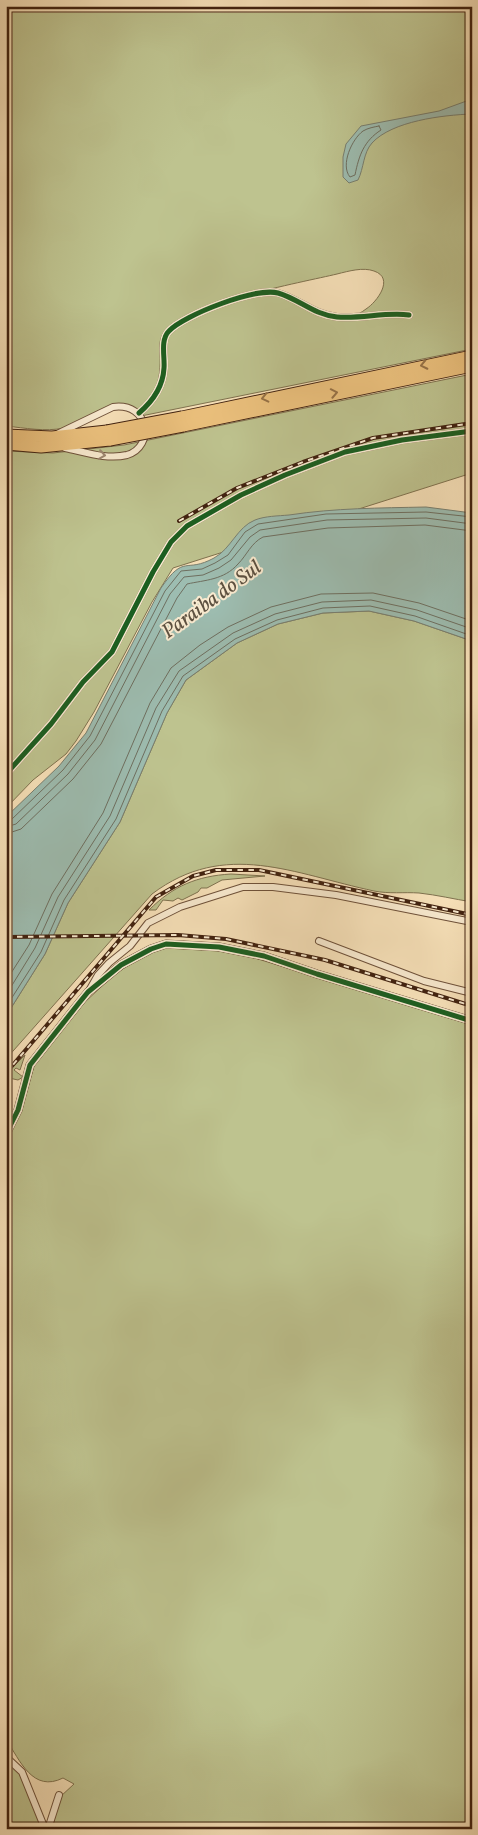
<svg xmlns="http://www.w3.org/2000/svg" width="478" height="1835" viewBox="0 0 478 1835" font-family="Vollkorn,serif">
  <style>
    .green { fill: #bec38f; stroke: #7f724f }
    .water { fill: #9dbdb1; stroke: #787f70 }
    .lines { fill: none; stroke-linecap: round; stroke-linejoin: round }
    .shore { stroke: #6e6f60; stroke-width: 1 }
    .minor-casing { stroke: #6e513a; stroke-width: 8 }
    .tertiary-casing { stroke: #6e513a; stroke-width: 9 }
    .motorway-casing { stroke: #40210f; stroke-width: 13 }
    .minor { stroke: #faecd2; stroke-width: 6 }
    .tertiary { stroke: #faecd2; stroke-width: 8 }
    .motorway { stroke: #ecc17d; stroke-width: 11 }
    .rail-casing { stroke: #40210f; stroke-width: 4 }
    .rail { stroke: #faecd2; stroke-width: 2; stroke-dasharray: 5.5; stroke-linecap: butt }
    .motorway-bridge-casing { stroke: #40210f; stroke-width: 13; stroke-linecap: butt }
    .motorway-bridge { stroke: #ecc17d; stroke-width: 11 }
    .cycleway-casing { stroke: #faecd2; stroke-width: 8 }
    .cycleway { stroke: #1b5e20; stroke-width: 5 }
    .oneway { stroke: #967146 }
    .oneway2 { stroke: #9d8670 }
    .labels { text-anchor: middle; stroke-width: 4; stroke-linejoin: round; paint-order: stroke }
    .water-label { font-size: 21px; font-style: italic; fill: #5c5040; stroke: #faecd2 }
  </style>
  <rect width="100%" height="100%" fill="#f8e2ba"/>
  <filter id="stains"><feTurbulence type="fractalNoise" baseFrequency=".004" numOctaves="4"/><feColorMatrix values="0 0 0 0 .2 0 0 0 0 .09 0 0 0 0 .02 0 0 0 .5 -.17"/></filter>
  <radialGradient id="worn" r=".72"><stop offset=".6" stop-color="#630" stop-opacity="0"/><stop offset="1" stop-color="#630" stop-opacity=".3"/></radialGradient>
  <g class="green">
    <path d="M6 6H472V349L141 416 140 413C150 404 158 396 162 383 168 365 158 339 176 327 196 314 252 292 275 295 307 300 329 337 366 309 377 302 395 278 374 271 363 267 349 271 337 274 304 282 176 305 162 336 159 342 160 348 160 354 161 379 157 395 139 411 112 393 89 423 64 428 45 432 25 428 6 426Z"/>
    <polygon points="472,374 472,473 173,568 152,602 94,712 76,741 66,754 33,780 6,808 6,451 53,453 124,445"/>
    <path d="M369 611 414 621 472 641V902C454 899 437 895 419 893 404 892 389 894 374 891 294 874 225 839 152 894L6 1059V1016L45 954 68 903 120 822 167 713 186 680 237 643 278 624 323 613Z"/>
    <path d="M231 874 265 876 222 880 207 888H201L198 892 182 900 178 898 173 901 163 900 156 910H149C173 886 197 876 231 874Z"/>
    <path d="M169 947 214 950 248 956 472 1024V1829H52L60 1797 74 1784 63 1778C33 1793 20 1761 6 1739V1142L20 1114 35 1063 85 1002 115 974 135 961 155 951Z"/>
    <polygon points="25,1055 20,1070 16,1068 14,1070 23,1077 18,1080 9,1078 6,1082 6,1074"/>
    <polygon points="6,1759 20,1772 36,1809 41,1829 6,1829"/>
  </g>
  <g class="water">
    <path d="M472 99V114C443 115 392 121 372 143 363 153 364 168 358 180L349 183 343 177V157L346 144 361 126 439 111Z"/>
    <path d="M426 507 472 513V641L414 621 369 611 323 613 278 624 237 643 186 680 167 713 120 822 68 903 45 954 6 1016V817L59 766 86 733 161 588C185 553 185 574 214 558 231 549 237 527 255 520 265 516 278 516 289 515 335 508 380 508 426 507Z"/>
  </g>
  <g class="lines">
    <g class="shore">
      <path d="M379 126 381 130C364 141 359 155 355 175L350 177C340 165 352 139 363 131 368 128 374 127 379 126Z"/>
      <polyline points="6,821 12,819 63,770 90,736 165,591 181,571 202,569 215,563 228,555 245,532 258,524 326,514 426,512 472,517"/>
      <polyline points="6,827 16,824 68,774 95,740 170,594 184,577 203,575 219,568 231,560 250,537 260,530 327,520 426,518 472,524"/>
      <path d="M6 834 21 829 73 779 101 744 177 598 187 584C205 580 224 580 238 564 247 555 251 543 263 537L328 528 425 525 472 531"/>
      <polyline points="6,981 29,945 52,894 103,813 150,703 171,668 200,645 228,627 271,607 321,594 373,593 419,603 472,621"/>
      <polyline points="6,995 35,948 58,897 110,816 156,708 179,671 233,633 275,614 322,602 371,600 417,610 472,629"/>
      <polyline points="6,1007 41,952 64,900 116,819 162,711 183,676 235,639 277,620 323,608 370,606 415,616 472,636"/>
    </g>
    <defs>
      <g id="minor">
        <path d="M139 413C153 401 163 387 164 368 165 357 160 340 169 331 184 315 256 287 278 293 299 299 314 315 337 317 362 319 385 312 409 315"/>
        <path d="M57 434 113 407C150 402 155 447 127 455 107 460 85 452 65 448"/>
        <polyline points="6,774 51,724 83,682 112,652 153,572 171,542 187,526 241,495 285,475 345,452 402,440 472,431"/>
        <polyline points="319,941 424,981 472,993"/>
        <polyline points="90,989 98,975 109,963 130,946 148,923 180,907 243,887 273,887 336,895 472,922"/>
        <polyline points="6,1757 22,1772 45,1829"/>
        <polyline points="48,1829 59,1795"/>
      </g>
      <polyline id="tertiary" points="6,1134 18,1110 30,1065 79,1003 88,992 121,965 151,949 166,944 219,947 264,956 317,974 472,1021"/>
      <g id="motorway">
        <polyline points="182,417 472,356"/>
        <polyline points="183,426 472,366"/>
        <polyline points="6,435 52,437 107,431"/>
        <polyline points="6,444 41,447 110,440"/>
      </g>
    </defs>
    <use href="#minor" class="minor-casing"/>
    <use href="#tertiary" class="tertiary-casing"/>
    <use href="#motorway" class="motorway-casing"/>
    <use href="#minor" class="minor"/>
    <use href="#tertiary" class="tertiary"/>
    <use href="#motorway" class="motorway"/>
    <defs>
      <g id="rail">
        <polyline points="179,521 237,488 303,462 373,438 472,423"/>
        <polyline points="6,937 178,935 226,939 325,960 472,1006"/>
        <polyline points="6,1073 156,897 193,876 216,870 259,870 472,915"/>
      </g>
    </defs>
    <use href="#rail" class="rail-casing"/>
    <use href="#rail" class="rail"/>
    <defs>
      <g id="motorway-bridge">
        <polyline points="107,431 182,417"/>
        <polyline points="110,440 183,426"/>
      </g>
    </defs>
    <use href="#motorway-bridge" class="motorway-bridge-casing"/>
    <use href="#motorway-bridge" class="motorway-bridge"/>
    <defs>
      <g id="cycleway">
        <path d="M139 413C153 401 163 387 164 368 165 357 160 340 169 331 184 315 256 287 278 293 299 299 314 315 337 317 362 319 385 312 409 315"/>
        <polyline points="6,774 51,724 83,682 112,652 153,572 171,542 187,526 241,495 285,475 345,452 402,440 472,431"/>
        <polyline points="6,1134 18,1110 30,1065 79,1003 88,992 121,965 151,949 166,944 219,947 264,956 317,974 472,1021"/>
      </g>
    </defs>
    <use href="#cycleway" class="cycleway-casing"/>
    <use href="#cycleway" class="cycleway"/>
  </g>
  <defs><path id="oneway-chevron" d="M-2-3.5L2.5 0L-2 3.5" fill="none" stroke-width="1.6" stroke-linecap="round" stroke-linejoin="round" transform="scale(1.25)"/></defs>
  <g class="oneway">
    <use href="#oneway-chevron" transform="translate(424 365) rotate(168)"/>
    <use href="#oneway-chevron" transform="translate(334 393) rotate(-11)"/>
    <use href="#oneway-chevron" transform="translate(265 398) rotate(167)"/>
  </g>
  <use class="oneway2" href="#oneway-chevron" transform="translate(102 455) rotate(8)"/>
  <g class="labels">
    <g class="water-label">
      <text transform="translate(211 599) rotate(-36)" y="7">Paraiba do Sul</text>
    </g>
  </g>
  <rect width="478" height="1835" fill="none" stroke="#f8e2ba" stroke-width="25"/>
  <rect x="8" y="8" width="463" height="1820" fill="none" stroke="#40210f" stroke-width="2.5"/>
  <rect x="12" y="12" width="453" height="1810" fill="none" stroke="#40210f"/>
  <rect width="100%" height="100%" filter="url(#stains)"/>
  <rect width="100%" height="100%" fill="url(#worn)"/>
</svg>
